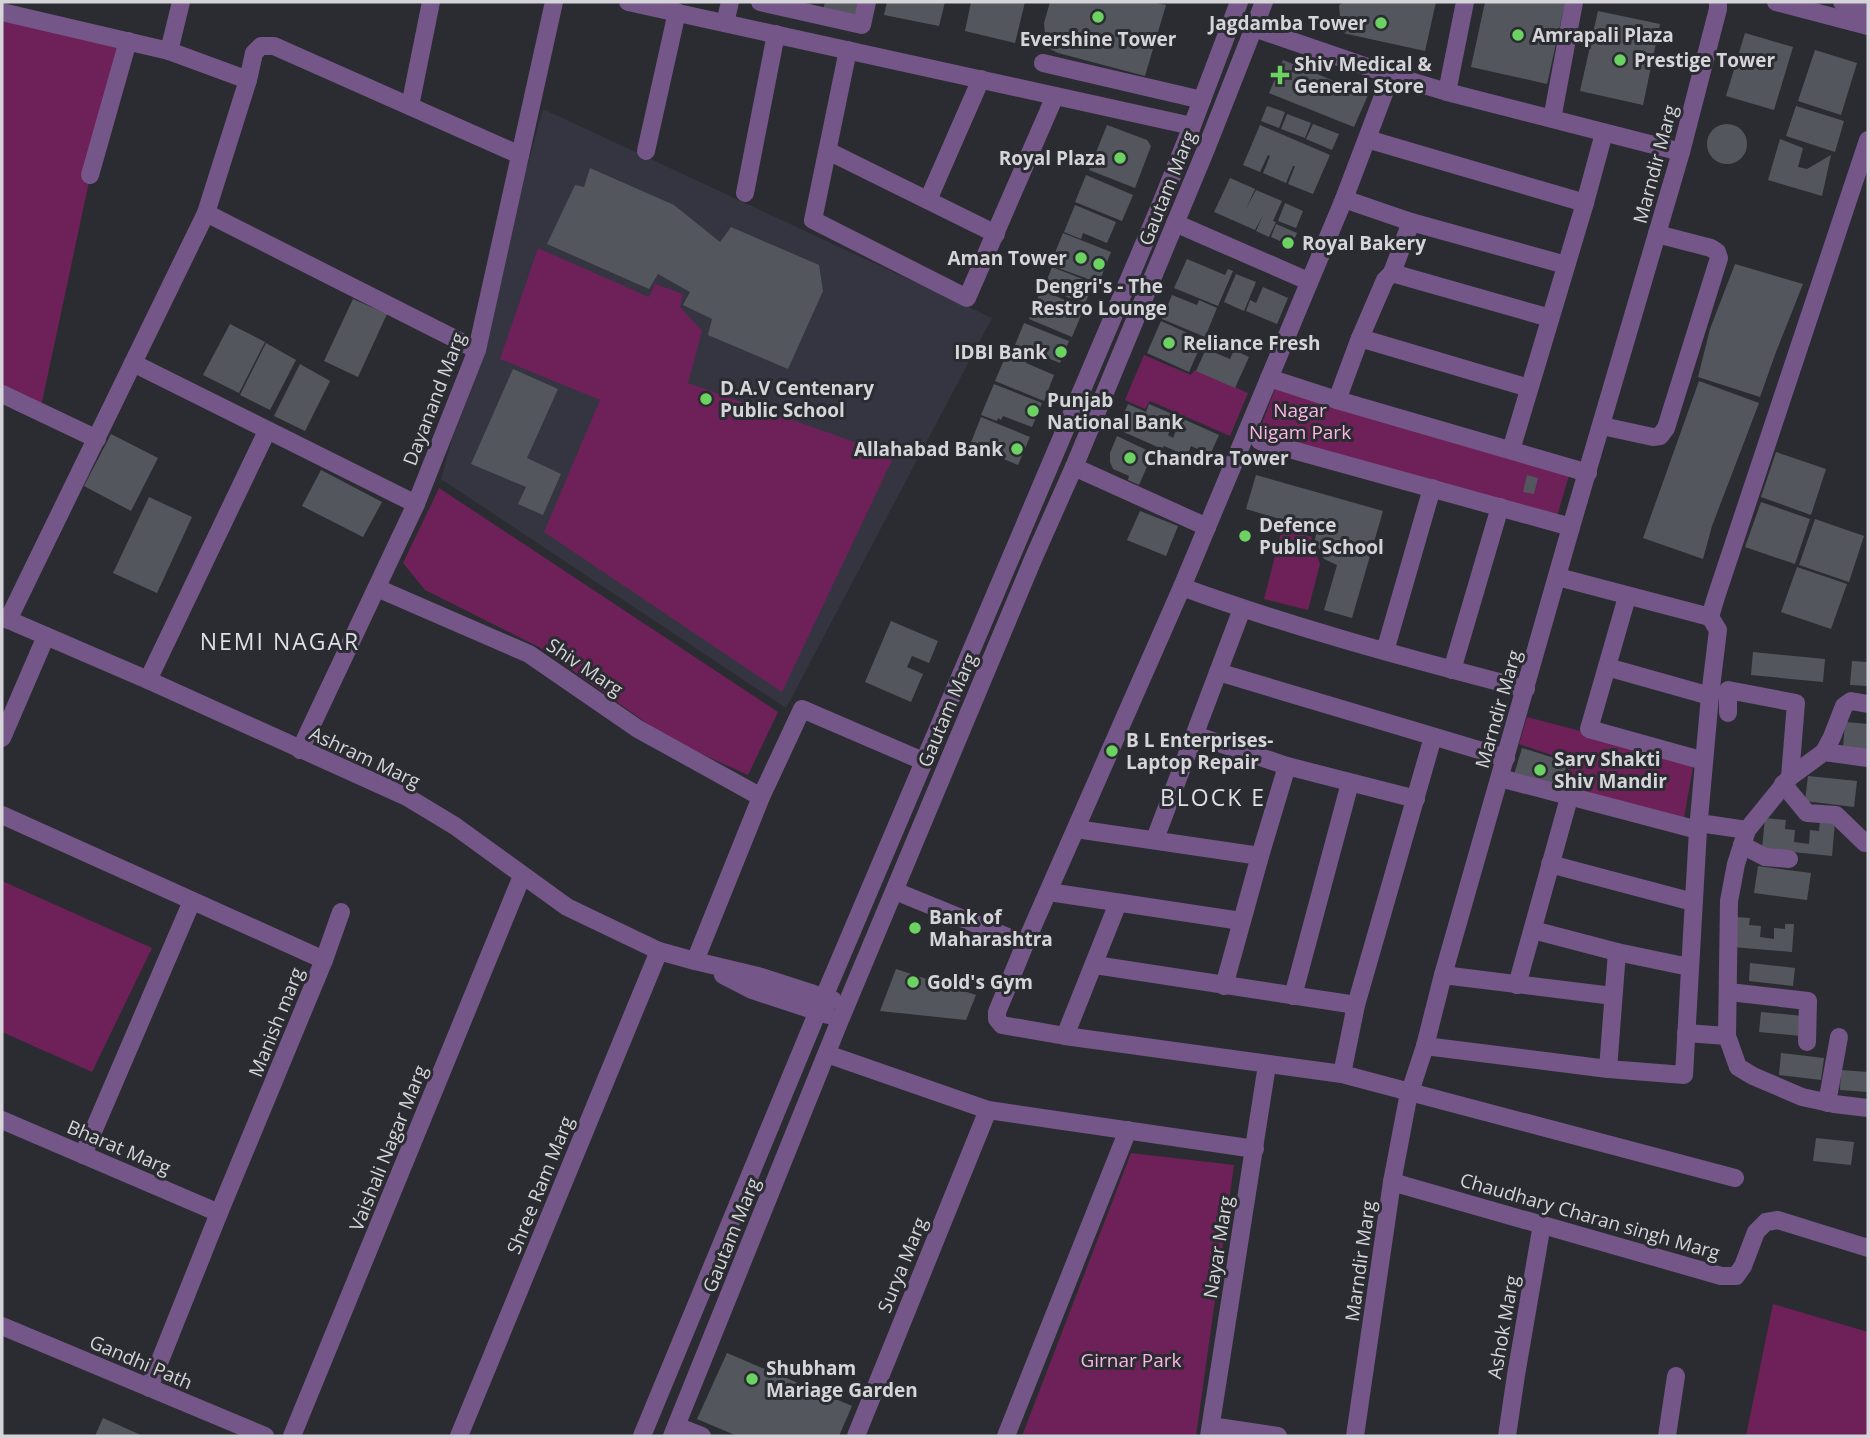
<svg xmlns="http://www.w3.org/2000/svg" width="1870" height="1438" viewBox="0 0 1870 1438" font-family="'Open Sans',sans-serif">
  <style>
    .built { fill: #343541 }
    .green { fill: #6d2158 }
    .building { fill: #53575d }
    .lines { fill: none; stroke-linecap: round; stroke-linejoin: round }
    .minor { stroke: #755688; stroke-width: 18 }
    .poi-dot { fill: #6cd362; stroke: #2b2c32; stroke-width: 2.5 }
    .labels { text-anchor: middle; stroke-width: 6; stroke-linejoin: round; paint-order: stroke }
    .poi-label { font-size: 19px; font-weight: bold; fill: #d5d5d9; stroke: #2b2c32; text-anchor: start }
    .street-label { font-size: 19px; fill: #d5d5d9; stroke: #2b2c32 }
    .park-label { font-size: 19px; fill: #fbb7e3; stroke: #2b2c32 }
    .quarter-label { font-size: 23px; letter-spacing: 2px; fill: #dddee6; stroke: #2b2c32 }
  </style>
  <rect width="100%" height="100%" fill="#2b2c32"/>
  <polygon class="built" points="543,109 992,318 786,708 441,479"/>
  <g class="green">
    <polygon points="2,20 118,46 39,416 2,401"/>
    <polygon points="538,248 649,297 655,284 683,294 680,307 702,331 688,383 894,456 782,692 544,532 600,400 500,359"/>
    <polygon points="1144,355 1191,375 1195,370 1248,393 1230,436 1150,401 1145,409 1125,400"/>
    <polygon points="1275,389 1570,472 1558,513 1552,516 1258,434"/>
    <polygon points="439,488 778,712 748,775 669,739 541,648 425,590 403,563"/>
    <polygon points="1282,529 1312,537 1311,541 1320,564 1308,610 1264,599"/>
    <polygon points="1527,717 1694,761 1683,824 1563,793 1570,761 1519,744"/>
    <polygon points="2,881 152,948 92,1072 2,1032"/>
    <polygon points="1131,1153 1234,1165 1196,1436 1022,1436"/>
    <polygon points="1773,1304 1868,1332 1868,1436 1746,1436"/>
  </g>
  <g class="building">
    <polygon points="825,2 862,2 859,17 823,10"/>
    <polygon points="887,2 945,2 939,26 884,15"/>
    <polygon points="971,2 1025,2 1015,43 965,31"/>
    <polygon points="1050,2 1151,2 1166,5 1145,76 1058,53 1046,47 1044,23"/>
    <polygon points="1344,2 1436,2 1425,51 1329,30 1332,17 1340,16 1339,5"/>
    <polygon points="1485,2 1565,3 1547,84 1471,67"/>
    <polygon points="1598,11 1660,24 1643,105 1580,91"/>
    <polygon points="1745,33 1793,47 1774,110 1726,96"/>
    <polygon points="1815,50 1857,63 1841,115 1798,101"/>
    <polygon points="1283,60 1368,95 1354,127 1269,93"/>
    <polygon points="1267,106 1285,112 1279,128 1261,121"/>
    <polygon points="1796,106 1844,121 1835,152 1786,136"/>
    <polygon points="1287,114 1311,123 1305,138 1281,129"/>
    <polygon points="1313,124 1339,134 1332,150 1306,139"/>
    <circle cx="1727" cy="144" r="20"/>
    <polygon points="1107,125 1147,140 1151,146 1135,188 1089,170"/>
    <polygon points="1260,125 1330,155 1313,194 1288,184 1295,166 1293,166 1286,183 1263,173 1270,156 1268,155 1260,172 1243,165"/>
    <polygon points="1780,139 1803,148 1798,167 1807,169 1831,155 1822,196 1768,180"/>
    <polygon points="590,168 674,205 720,242 731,227 819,265 823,291 788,369 708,335 712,319 683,305 690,292 658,274 649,289 547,244 575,185 584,187"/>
    <polygon points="1086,175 1133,195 1122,221 1075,202"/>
    <polygon points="1230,178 1255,189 1246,209 1256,190 1282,201 1273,221 1276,222 1269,237 1256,231 1263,215 1255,230 1214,212"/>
    <polygon points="1285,203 1303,211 1296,228 1278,221"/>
    <polygon points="1075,205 1116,222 1107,243 1083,233 1081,239 1064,232"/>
    <polygon points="1276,224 1297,233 1291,246 1271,237"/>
    <polygon points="1063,233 1111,252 1099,283 1050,265"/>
    <polygon points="1187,259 1225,275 1228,269 1233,271 1218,306 1174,288"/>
    <polygon points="1735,264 1803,284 1776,352 1760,397 1698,377 1710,329"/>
    <polygon points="1052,267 1093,283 1085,304 1044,288"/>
    <polygon points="1236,274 1256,282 1244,311 1224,302"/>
    <polygon points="1263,287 1288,298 1277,324 1246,311 1250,300 1256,303"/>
    <polygon points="1041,290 1084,308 1072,337 1029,319"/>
    <polygon points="1172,295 1197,305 1199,300 1217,308 1205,337 1162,319"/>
    <polygon points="353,299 387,314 358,377 324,361"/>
    <polygon points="1161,321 1203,340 1189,372 1147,353"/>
    <polygon points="1024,323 1069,341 1060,363 1015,345"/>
    <polygon points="230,324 265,342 239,393 203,375"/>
    <polygon points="266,343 296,360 270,410 240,395"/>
    <polygon points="1010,346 1030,354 1026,363 1054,375 1044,401 995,381"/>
    <polygon points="1206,349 1230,359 1234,350 1249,357 1235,388 1196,371"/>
    <polygon points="300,364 330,381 305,431 274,416"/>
    <polygon points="513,369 558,389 527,458 561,474 543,515 518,504 526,487 471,464"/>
    <polygon points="1699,381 1759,403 1712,526 1703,559 1643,538"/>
    <polygon points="994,384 1042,403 1032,427 1003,416 1001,420 998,418 997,421 981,415"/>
    <polygon points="1128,404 1146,412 1149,404 1177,416 1168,435 1173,438 1181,418 1219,435 1210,455 1191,446 1187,456 1164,446 1162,449 1117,429"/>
    <polygon points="981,417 1030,437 1018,465 970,445"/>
    <polygon points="111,434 158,458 131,511 84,486"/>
    <polygon points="1117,436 1153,453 1139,485 1128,480 1129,476 1113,469 1110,462 1110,453"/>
    <polygon points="1776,452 1826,469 1811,515 1761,497"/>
    <polygon points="321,470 382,502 363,537 302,506"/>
    <polygon points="1256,475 1383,511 1352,618 1324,610 1337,565 1324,559 1315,540 1317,530 1246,509"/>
    <polygon points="1527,475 1538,478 1534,494 1523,492"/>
    <polygon points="149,497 192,517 157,593 113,573"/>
    <polygon points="1761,502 1810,519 1795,564 1745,547"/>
    <polygon points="1140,511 1178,526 1166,556 1127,540"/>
    <polygon points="1815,519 1864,536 1849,582 1799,565"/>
    <polygon points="1797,567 1847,584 1831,629 1781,612"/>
    <polygon points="891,621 938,641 929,663 912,656 907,667 923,674 911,702 865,682"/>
    <polygon points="1753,652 1825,659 1823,682 1751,675"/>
    <polygon points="1852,661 1868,662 1868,686 1850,685"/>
    <polygon points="1845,722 1868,724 1868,750 1843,748"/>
    <polygon points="1522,748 1567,762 1560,792 1513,778"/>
    <polygon points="1808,776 1857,781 1854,807 1805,801"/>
    <polygon points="1765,818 1786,820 1785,829 1795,830 1794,842 1809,844 1810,830 1819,831 1820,820 1835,822 1832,856 1762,849"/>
    <polygon points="1758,866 1811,873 1807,900 1754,893"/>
    <polygon points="1735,917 1750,918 1749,925 1761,926 1760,937 1774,939 1774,928 1785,929 1785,924 1794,924 1792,952 1732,947"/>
    <polygon points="1750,963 1795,968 1793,986 1749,981"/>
    <polygon points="896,969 976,995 966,1020 880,1011"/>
    <polygon points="1761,1012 1803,1016 1801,1036 1759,1032"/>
    <polygon points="1781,1053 1824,1058 1821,1080 1779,1075"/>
    <polygon points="1841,1070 1868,1072 1868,1092 1840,1090"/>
    <polygon points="1816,1138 1854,1142 1851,1165 1813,1161"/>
    <polygon points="727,1353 852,1406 839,1436 737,1436 697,1419"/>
    <polygon points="103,1418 143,1436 95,1436"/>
  </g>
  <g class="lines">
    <g class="minor">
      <polyline points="628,2 1192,126"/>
      <polyline points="760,2 862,25 867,2"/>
      <polyline points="1776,2 1868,26"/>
      <polyline points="1842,2 1868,8"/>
      <polyline points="2,12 169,51 248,80"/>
      <polyline points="725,23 730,2"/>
      <polyline points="1254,28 1391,75 1447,92 1681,152"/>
      <polyline points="848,50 813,220 967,298 1055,96"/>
      <polyline points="169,51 181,2"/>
      <polyline points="1043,63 1202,100"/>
      <polyline points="1391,75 1344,199 1182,587 1025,944 997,1012 997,1019 1002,1025 1065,1036 1342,1074 1735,1178"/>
      <polyline points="1447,92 1465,2"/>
      <polyline points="410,106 431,2"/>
      <polyline points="1552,119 1574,2"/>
      <polyline points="1367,139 1585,203"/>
      <polyline points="646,151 677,12"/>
      <polyline points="828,151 996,234"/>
      <polyline points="90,175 128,41"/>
      <polyline points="745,193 776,34"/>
      <polyline points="1344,199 1411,222 1566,265"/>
      <polyline points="928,200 981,79"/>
      <polyline points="206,213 477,350"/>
      <polyline points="1175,223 1308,281"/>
      <polyline points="1392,273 1550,318"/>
      <polyline points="1360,338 1529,388"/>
      <polyline points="133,363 416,504"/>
      <polyline points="1269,378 1337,400 1588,473"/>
      <polyline points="2,394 97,439"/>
      <polyline points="1337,400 1360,338 1385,280 1392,273 1411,222"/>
      <polyline points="1602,426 1653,437 1660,436 1666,428 1719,258 1717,252 1711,248 1657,234"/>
      <polyline points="1260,441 1571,527"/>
      <polyline points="1511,450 1585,203 1604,133"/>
      <polyline points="1074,467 1207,527"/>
      <path d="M1182 587C1294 628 1410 659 1526 689"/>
      <polyline points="377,588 529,654 638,729 761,797"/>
      <polyline points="1627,597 1589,729 1704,761"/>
      <polyline points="2,617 148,680 407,797 455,826 567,907 659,951 695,961 758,976 833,1000"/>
      <polyline points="1710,617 1716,597 1868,140"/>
      <polyline points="8,620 206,213 248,80 254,53 261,46 274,46 520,155"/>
      <polyline points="1385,651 1432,488"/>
      <polyline points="1607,667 1710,696"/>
      <polyline points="1452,670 1500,507"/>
      <polyline points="1218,672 1506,758"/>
      <polyline points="148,680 267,431"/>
      <polyline points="1728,713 1728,690 1796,703 1790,777"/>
      <polyline points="1195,735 1287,766 1416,799"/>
      <polyline points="2,738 46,636"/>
      <polyline points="300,750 416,504 477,350 554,2"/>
      <polyline points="1824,752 1832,737 1844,706 1851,701 1868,704"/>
      <polyline points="1500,778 1698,830"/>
      <polyline points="1783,784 1807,813 1836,815 1865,843"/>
      <polyline points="2,815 324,960"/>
      <polyline points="1699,823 1747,830"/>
      <polyline points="1076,829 1260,856"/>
      <polyline points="1155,839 1242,609"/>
      <polyline points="1742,845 1765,857 1789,859"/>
      <polyline points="1550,864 1693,902"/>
      <polyline points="895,891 1025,944"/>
      <polyline points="1049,892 1241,921"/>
      <polyline points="1533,930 1617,952 1689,967"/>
      <polyline points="695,961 761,797 802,709 923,761"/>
      <polyline points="1095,965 1356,1005"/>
      <polyline points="723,975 752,990 828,1015"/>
      <polyline points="1443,975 1613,996"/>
      <polyline points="1517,985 1569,798"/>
      <polyline points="1224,986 1260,856 1287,766"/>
      <polyline points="1729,992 1808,1001 1807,1042"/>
      <polyline points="1293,996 1350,783"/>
      <polyline points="1686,1033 1727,1036 1729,901 1736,864 1747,830 1790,777 1824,752 1868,758"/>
      <polyline points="1065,1036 1118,903"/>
      <polyline points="1727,1036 1738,1067 1753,1076 1802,1097 1834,1104 1868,1108"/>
      <polyline points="1425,1046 1608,1069 1684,1075 1698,830 1710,696 1718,630 1710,617 1558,577"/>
      <polyline points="827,1054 988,1110 1255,1149"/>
      <polyline points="1608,1069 1617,952"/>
      <polyline points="1342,1074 1356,1005 1433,737"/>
      <polyline points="1827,1103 1839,1037"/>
      <polyline points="2,1120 219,1213"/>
      <polyline points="83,1155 192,901"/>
      <polyline points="1392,1182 1721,1276 1736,1276 1743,1266 1756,1232 1766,1222 1778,1220 1868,1248"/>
      <polyline points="2,1326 265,1436"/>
      <polyline points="149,1388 219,1213 324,960 341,912"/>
      <polyline points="677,1426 702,1436"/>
      <polyline points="1211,1426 1278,1436"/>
      <polyline points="292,1436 522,876"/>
      <polyline points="459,1436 659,951"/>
      <polyline points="642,1436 818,1011 1158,211 1192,126 1239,2"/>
      <polyline points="672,1436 840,1020 1034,557 1074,467 1206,149 1264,2"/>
      <polyline points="856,1436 988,1110"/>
      <polyline points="1006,1436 1128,1130"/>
      <polyline points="1209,1436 1267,1065"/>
      <polyline points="1355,1436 1392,1182 1408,1098 1425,1046 1443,975 1571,527 1681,152 1718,9 1718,2"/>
      <polyline points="1507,1436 1516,1375 1542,1224"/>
      <polyline points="1667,1436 1676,1376"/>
    </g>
  </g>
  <g class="poi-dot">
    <circle cx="1098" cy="17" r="7"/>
    <circle cx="1381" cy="23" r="7"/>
    <circle cx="1518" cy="35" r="7"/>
    <circle cx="1620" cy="60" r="7"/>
    <path d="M1276.5 64.5h7v7h7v7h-7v7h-7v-7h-7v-7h7z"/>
    <circle cx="1120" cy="158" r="7"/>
    <circle cx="1288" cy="243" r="7"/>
    <circle cx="1081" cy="258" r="7"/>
    <circle cx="1099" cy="264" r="7"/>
    <circle cx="1169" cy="343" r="7"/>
    <circle cx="1061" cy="352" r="7"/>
    <circle cx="706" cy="399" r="7"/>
    <circle cx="1033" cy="411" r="7"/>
    <circle cx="1017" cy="449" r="7"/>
    <circle cx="1130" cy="458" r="7"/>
    <circle cx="1245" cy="536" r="7"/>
    <circle cx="1112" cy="751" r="7"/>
    <circle cx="1540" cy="770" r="7"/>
    <circle cx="915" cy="928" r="7"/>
    <circle cx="913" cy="982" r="7"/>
    <circle cx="752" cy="1379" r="7"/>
  </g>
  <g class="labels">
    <g class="poi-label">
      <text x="1367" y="30" text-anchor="end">Jagdamba Tower</text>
      <text x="1532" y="42">Amrapali Plaza</text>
      <text x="1098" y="46" text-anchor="middle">Evershine Tower</text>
      <text x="1634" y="67">Prestige Tower</text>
      <text x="1294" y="71">Shiv Medical &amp;<tspan x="1294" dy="22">General Store</tspan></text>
      <text x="1106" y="165" text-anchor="end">Royal Plaza</text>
      <text x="1302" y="250">Royal Bakery</text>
      <text x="1067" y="265" text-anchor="end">Aman Tower</text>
      <text x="1099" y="293" text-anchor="middle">Dengri's - The<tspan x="1099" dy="22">Restro Lounge</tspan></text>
      <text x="1183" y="350">Reliance Fresh</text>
      <text x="1047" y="359" text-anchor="end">IDBI Bank</text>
      <text x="720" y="395">D.A.V Centenary<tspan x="720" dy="22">Public School</tspan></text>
      <text x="1047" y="407">Punjab<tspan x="1047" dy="22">National Bank</tspan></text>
      <text x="1003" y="456" text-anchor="end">Allahabad Bank</text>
      <text x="1144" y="465">Chandra Tower</text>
      <text x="1259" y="532">Defence<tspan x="1259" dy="22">Public School</tspan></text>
      <text x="1126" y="747">B L Enterprises-<tspan x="1126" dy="22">Laptop Repair</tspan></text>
      <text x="1554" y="766">Sarv Shakti<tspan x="1554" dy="22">Shiv Mandir</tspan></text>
      <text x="929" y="924">Bank of<tspan x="929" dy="22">Maharashtra</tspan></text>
      <text x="927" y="989">Gold's Gym</text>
      <text x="766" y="1375">Shubham<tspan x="766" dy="22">Mariage Garden</tspan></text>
    </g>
    <g class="street-label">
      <text transform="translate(1655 164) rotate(-75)" y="7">Marndir Marg</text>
      <text transform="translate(1167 188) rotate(-68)" y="7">Gautam Marg</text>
      <text transform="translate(434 399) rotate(-69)" y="7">Dayanand Marg</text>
      <text transform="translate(585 667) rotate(34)" y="7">Shiv Marg</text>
      <text transform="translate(1498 709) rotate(-74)" y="7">Marndir Marg</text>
      <text transform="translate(947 710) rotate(-67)" y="7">Gautam Marg</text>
      <text transform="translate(365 757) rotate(25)" y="7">Ashram Marg</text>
      <text transform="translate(276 1022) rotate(-68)" y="7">Manish marg</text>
      <text transform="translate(119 1147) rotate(23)" y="7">Bharat Marg</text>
      <text transform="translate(388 1148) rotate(-68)" y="7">Vaishali Nagar Marg</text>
      <text transform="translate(540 1185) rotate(-68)" y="7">Shree Ram Marg</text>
      <text transform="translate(1590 1216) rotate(16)" y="7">Chaudhary Charan singh Marg</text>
      <text transform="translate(731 1235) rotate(-68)" y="7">Gautam Marg</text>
      <text transform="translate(1218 1247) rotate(-81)" y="7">Nayar Marg</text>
      <text transform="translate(1360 1261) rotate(-82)" y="7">Marndir Marg</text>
      <text transform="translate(902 1265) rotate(-68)" y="7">Surya Marg</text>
      <text transform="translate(1503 1327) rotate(-80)" y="7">Ashok Marg</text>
      <text transform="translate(141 1362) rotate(23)" y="7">Gandhi Path</text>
    </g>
    <g class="park-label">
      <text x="1300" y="417">Nagar<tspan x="1300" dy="22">Nigam Park</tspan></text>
      <text x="1131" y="1367">Girnar Park</text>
    </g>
    <g class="quarter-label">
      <text x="280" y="650">NEMI NAGAR</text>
      <text x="1213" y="806">BLOCK E</text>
    </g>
  </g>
  <rect width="1870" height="1438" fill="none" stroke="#d5d5d9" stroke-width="7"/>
</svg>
